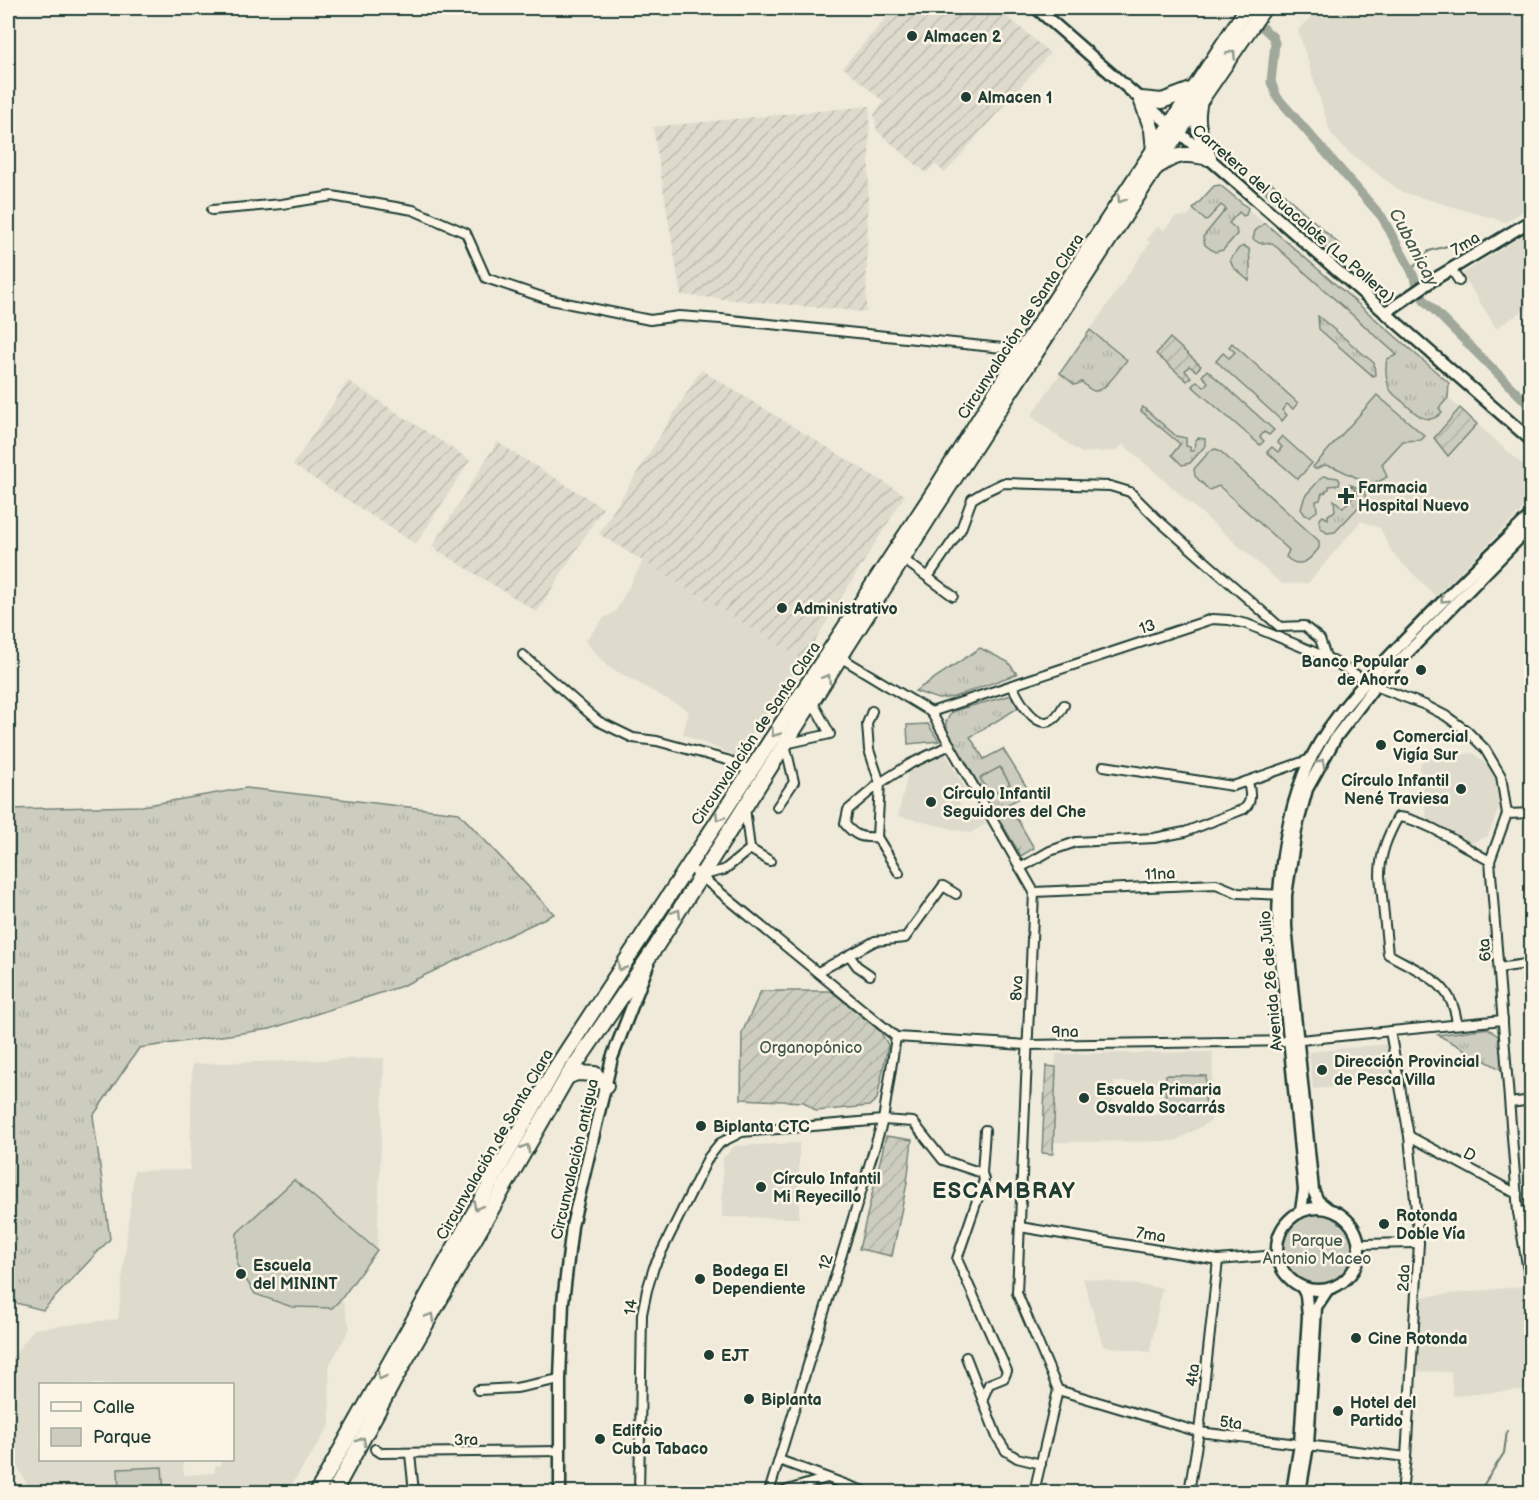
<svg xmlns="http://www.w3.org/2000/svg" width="1539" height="1500" viewBox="0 0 1539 1500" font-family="'Balsamiq Sans',sans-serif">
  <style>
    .built { fill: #dedbcc; fill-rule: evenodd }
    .industrial { fill: url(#industrial-furrows) }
    .grass { fill: url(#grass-tufts); stroke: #76857a; stroke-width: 1.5 }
    .park { fill: #cccdbf; stroke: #76857a; stroke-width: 1.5 }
    .garden { fill: url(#garden-furrows); stroke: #76857a; stroke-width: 1.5 }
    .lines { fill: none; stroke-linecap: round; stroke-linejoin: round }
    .stream { stroke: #6c7d71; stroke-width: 2 }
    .canal { stroke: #9fa89a; stroke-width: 9 }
    .minor-casing { stroke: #1f3d34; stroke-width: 12 }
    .tertiary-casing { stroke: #1f3d34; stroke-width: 15 }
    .secondary-casing { stroke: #1f3d34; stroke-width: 15 }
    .trunk-casing { stroke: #1f3d34; stroke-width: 18 }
    .minor { stroke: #fcf5e5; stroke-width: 8 }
    .tertiary { stroke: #fcf5e5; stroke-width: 10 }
    .secondary { stroke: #fcf5e5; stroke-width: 10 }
    .trunk { stroke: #fcf5e5; stroke-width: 14 }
    .oneway { stroke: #8e998c }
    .poi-dot { fill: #1f3d34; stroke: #fcf5e5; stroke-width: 2 }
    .labels { text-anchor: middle; stroke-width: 5; stroke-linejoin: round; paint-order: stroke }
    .poi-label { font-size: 16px; font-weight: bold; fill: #1f3d34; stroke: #fcf5e5; text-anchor: start }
    .street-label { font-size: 16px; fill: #1f3d34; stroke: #fcf5e5 }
    .park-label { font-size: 16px; fill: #425a50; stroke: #fcf5e5 }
    .water-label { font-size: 18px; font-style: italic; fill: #455d53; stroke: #fcf5e5 }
    .district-label { font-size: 22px; font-weight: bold; letter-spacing: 1.5px; fill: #1f3d34; stroke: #fcf5e5 }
  </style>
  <defs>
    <pattern id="industrial-furrows" width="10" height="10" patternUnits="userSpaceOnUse" patternTransform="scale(1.5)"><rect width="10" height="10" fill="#dedbcc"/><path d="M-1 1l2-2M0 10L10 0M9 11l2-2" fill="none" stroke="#bebdb0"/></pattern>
    <pattern id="grass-tufts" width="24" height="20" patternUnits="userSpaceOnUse" patternTransform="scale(1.5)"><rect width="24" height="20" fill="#cccdbf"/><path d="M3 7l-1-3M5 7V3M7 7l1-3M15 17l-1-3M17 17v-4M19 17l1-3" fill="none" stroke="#afb1a5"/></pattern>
    <pattern id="garden-furrows" width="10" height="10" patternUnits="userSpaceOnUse" patternTransform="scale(1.5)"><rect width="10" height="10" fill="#cccdbf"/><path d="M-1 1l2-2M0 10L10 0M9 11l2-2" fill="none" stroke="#afb1a5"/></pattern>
  </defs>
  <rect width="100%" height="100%" fill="#efeada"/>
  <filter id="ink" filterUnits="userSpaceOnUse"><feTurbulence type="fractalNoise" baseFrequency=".0167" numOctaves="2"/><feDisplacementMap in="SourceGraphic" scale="12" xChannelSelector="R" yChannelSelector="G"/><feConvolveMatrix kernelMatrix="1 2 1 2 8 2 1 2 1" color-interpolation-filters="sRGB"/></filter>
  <g filter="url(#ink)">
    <g class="built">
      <polygon points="1320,8 1531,8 1531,206 1506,222 1402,192 1348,152 1331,134 1298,30"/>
      <polygon points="1220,185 1449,383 1448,398 1531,472 1531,501 1436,596 1393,554 1380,528 1361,521 1308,583 1282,584 1123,444 1116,451 1081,453 1031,416 1150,243 1147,239 1158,227 1164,230 1175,217 1188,216 1214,186"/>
      <polygon points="1531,230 1531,311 1528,308 1496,328 1462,274"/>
      <polygon points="643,561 803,660 738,757 683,734 689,711 607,666 585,641 604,618 615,612"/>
      <polygon points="945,752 964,786 958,812 983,818 986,824 970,833 898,816 908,773"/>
      <polygon points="1473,753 1496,772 1500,806 1488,836 1466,845 1427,820 1420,766 1424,759"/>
      <polygon points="1388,1044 1394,1082 1313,1089 1309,1052"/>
      <path d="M1213 1052 1211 1121 1175 1141 1053 1142 1056 1054ZM1114 1082H1159L1158 1115 1113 1114Z"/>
      <path d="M384 1058 377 1250 342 1298 350 1328 329 1366 330 1425 287 1492H31L8 1448V1363L34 1329 118 1319 134 1171 190 1170 192 1064ZM40 1384H232V1460H221V1465L215 1466V1473L184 1475 183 1460H40Z"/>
      <polygon points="799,1143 799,1218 722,1217 723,1158 735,1146"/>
      <polygon points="1083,1278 1162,1288 1150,1352 1103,1346"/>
      <polygon points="1526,1286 1531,1314 1531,1389 1453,1396 1451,1372 1417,1371 1421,1297"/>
    </g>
    <g class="industrial">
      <polygon points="895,8 997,8 1050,53 945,173 935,164 926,173 877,131 874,114 884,102 843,67"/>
      <polygon points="870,106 866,312 681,295 653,127"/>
      <polygon points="701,370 905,495 803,660 599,534"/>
      <polygon points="348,381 470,460 416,544 293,465"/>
      <polygon points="497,442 603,508 537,612 432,547"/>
    </g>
    <g class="grass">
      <polygon points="1271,182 1341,246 1334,252 1330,252 1266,193 1267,183"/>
      <polygon points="1220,185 1248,208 1246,215 1243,216 1239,212 1229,223 1236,229 1237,234 1223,250 1215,252 1205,245 1203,237 1226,209 1221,205 1206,221 1193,209 1214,186"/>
      <path d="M1265 223 1449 383 1448 398 1439 408 1442 412C1428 428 1415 413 1403 402 1398 398 1392 394 1389 388 1386 380 1385 367 1387 359L1397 355 1272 243H1259L1253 239 1255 231Z"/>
      <path d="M1244 246 1249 249C1250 260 1251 270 1249 281L1233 267 1230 260 1239 248Z"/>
      <polygon points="1318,316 1374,363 1375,375 1373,376 1319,329"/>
      <path d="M1090 330 1127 360C1121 367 1104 393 1094 391 1089 390 1085 385 1082 382L1075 385 1060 373Z"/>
      <polygon points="1143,407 1176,436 1186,438 1186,446 1190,447 1190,451 1194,451 1195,441 1198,438 1205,439 1205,446 1190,463 1182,465 1172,455 1180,444 1141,411"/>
      <polygon points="1323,476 1338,478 1340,481 1339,485 1329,486 1329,489 1326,490 1326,492 1322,493 1320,500 1316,501 1317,511 1310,516 1305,515 1301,509 1305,496"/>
      <polygon points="1349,484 1364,491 1366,499 1335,532 1327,533 1320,527 1319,520 1323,516 1328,519 1328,515 1335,511 1334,500 1343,508 1357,492"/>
      <polygon points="980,648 1008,662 1017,674 954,697 938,699 915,691"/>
      <polygon points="1012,695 1018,708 970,737 984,759 1003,749 1026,786 1027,794 999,809 1002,815 1012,810 1034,848 1021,856 947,731 946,722 951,713 960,709"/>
      <polygon points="246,788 459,813 554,914 402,986 270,1029 139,1048 93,1116 110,1239 43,1310 8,1301 8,809 142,806"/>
      <polygon points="1488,1028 1500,1038 1502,1070 1438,1035"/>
    </g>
    <g class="park">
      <polygon points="1232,343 1298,403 1293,409 1287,404 1282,410 1287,415 1282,421 1216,361 1223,353 1229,358 1235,352 1229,347"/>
      <polygon points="1207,370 1274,430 1269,435 1264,432 1260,437 1264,441 1260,445 1192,386 1197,381 1204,387 1208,382 1202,376"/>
      <polygon points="1377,395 1425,436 1421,440 1403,441 1382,464 1387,477 1380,481 1368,483 1334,467 1325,465 1315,469 1313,467"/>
      <polygon points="1282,436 1312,463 1298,479 1267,452 1272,447 1278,452 1282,447 1277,442"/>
      <path d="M1215 449 1219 450 1319 541V548C1310 560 1300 570 1286 557L1289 550 1219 486 1209 490 1195 476 1194 469 1210 451Z"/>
      <polygon points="928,724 939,741 908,744 907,725"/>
      <polygon points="1000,767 1010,784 990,795 980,778"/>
      <polygon points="1166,1075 1206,1076 1205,1113 1165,1112"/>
      <polygon points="294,1180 377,1250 342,1298 332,1308 292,1307 255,1294 237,1265 237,1233"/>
      <circle cx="1317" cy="1249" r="37"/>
      <polygon points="162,1467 164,1492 119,1492 118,1469"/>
    </g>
    <g class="garden">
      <polygon points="1170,338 1201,366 1196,371 1189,366 1185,371 1191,377 1187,381 1156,354"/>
      <polygon points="1460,408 1477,424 1448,456 1434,438"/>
      <polygon points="761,991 831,991 880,1031 888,1045 877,1099 869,1106 816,1111 804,1102 741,1099 742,1033"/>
      <polygon points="1046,1066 1056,1067 1053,1154 1042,1153"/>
      <polygon points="886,1136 912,1140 907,1183 892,1256 859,1249"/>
    </g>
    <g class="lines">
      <g class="stream">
        <polyline points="1411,270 1429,251 1458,243"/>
        <polyline points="1479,1492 1504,1453 1507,1431"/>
      </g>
      <polyline class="canal" points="1262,27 1273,37 1275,43 1271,82 1277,97 1382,217 1411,270 1424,300 1532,408"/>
      <defs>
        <g id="minor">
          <polyline points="212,210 282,204 332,196 413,210 466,233 486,278 551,300 650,320 679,316 721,319 1022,350"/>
          <polyline points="1451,269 1459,281"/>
          <polyline points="1532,375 1530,377 1532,378"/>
          <polyline points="903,559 953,596"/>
          <polyline points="928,577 961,529 972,499 984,492 1003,483 1110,486 1130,492 1157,519 1280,627 1304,626 1320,639 1326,657"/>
          <polyline points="1532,626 1530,631 1532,640"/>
          <polyline points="523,655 598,721 633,738 657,741 727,760 750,770"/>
          <polyline points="840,657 931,712 1034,892 1017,1293 1058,1390"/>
          <path d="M1012 685C1017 696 1035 731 1052 720 1058 717 1061 710 1064 705"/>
          <polyline points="872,711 867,724 869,750 880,783 877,837 899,873"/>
          <polyline points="931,712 1212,619 1229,620 1247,624 1326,657 1375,686 1425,705 1446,716 1467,731 1485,749 1501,776 1507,814 1490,861 1518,1212 1532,1294"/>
          <polyline points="1104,766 1233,786 1311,759"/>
          <polyline points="777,807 794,782 785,744 830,734 812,701"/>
          <polyline points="1507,814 1532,813"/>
          <path d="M877 837C861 838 855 836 845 824L848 810 880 783 910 764 950 745"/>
          <polyline points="750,849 770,861"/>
          <polyline points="687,865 896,1037 1027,1045 1290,1041 1503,1020"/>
          <path d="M1020 868 1050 851 1076 842 1154 838 1185 832 1244 809C1253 801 1250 792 1248 781"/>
          <polyline points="703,875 724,870 750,849 745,808"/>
          <polyline points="1034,892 1216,884 1238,893 1284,895"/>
          <polyline points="849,955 857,966 870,975"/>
          <polyline points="1499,968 1532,963"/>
          <polyline points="818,972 875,941 905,938 943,886 956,894"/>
          <path d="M1457 1024C1453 981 1421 973 1388 954L1380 876C1380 854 1387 837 1398 817 1425 819 1465 848 1490 861"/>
          <polyline points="1390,1031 1409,1136 1419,1243 1406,1457 1402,1492"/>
          <polyline points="1510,1103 1532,1100"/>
          <polyline points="1409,1136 1517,1194"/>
          <polyline points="1518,1212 1532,1211"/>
          <polyline points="1020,1227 1218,1260 1277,1255"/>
          <polyline points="1359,1244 1419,1243"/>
          <polyline points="966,1357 997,1437 1006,1451 1017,1458 1041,1464"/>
          <polyline points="478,1390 516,1388 560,1379"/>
          <polyline points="1058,1390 1199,1432 1406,1457"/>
          <polyline points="983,1398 989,1384 1004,1378 1007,1371 957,1259 984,1180 982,1173 985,1130"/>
          <polyline points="375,1449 381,1453 559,1451"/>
          <polyline points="410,1454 414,1492"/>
          <polyline points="779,1460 866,1492"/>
          <polyline points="639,1492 642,1314 647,1290 654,1267 708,1158 720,1143 742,1132 883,1120 913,1122 943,1160 982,1173"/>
          <polyline points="769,1492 883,1120 896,1037"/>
          <polyline points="781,1492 827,1478"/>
          <polyline points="1034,1492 1058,1390"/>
          <polyline points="1189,1492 1199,1432 1218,1260"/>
        </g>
        <g id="tertiary">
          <polyline points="1036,8 1170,125"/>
          <polyline points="1385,313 1433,280 1532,220"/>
          <polyline points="560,1492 560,1379 563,1302 572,1226 612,1058 648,965"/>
        </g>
        <g id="secondary">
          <polyline points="1173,127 1532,441"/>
          <circle cx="1318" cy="1249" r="41"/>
          <polyline points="1327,1208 1318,1201 1313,1190 1286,927 1286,895 1296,830 1307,789 1336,737 1375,686 1532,525"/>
          <path d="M1301 1211 1304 1190 1278 927C1278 880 1284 832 1299 787 1317 731 1362 685 1402 643 1444 599 1488 557 1532 514"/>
          <polyline points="1292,1492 1300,1444 1308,1316 1306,1295 1302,1287"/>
          <polyline points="1300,1492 1308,1445 1316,1307 1328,1289"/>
        </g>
        <g id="trunk">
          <path d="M1199 106C1195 125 1202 140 1209 158"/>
          <polyline points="1154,150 1152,130 1141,99 1162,101 1191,90"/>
          <path d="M1160 165C1178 153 1188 153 1209 158"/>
          <polyline points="567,1077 577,1073 595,1074 606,1086"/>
          <polyline points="317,1492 553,1072 937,487 1022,350 1247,8"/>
          <polyline points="334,1492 401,1368 567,1077 655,948 930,516 1179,132 1264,8"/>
        </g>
      </defs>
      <use href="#minor" class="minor-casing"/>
      <use href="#tertiary" class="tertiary-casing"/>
      <use href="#secondary" class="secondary-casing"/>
      <use href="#trunk" class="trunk-casing"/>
      <use href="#minor" class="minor"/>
      <use href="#tertiary" class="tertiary"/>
      <use href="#secondary" class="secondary"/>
      <use href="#trunk" class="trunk"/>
    </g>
    <defs><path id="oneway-chevron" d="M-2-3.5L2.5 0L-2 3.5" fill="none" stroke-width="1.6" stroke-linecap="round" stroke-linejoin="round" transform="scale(1.5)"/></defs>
    <g class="oneway">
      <use href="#oneway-chevron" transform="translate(1232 54) rotate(-56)"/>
      <use href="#oneway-chevron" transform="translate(1121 199) rotate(123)"/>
      <use href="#oneway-chevron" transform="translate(1444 599) rotate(136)"/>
      <use href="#oneway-chevron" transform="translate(827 678) rotate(-58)"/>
      <use href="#oneway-chevron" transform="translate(775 733) rotate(124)"/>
      <use href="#oneway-chevron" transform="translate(1321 763) rotate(-61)"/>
      <use href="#oneway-chevron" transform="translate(719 817) rotate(123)"/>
      <use href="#oneway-chevron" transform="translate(677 913) rotate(-58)"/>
      <use href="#oneway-chevron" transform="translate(621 967) rotate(123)"/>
      <use href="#oneway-chevron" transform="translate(526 1148) rotate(-60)"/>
      <use href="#oneway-chevron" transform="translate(477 1206) rotate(119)"/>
      <use href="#oneway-chevron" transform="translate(430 1317) rotate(-60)"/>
      <use href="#oneway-chevron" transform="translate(381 1376) rotate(119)"/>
      <use href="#oneway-chevron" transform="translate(362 1441) rotate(-62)"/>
    </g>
  </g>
  <g class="poi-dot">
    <circle cx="912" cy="36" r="6"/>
    <circle cx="966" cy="97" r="6"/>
    <path d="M1343 487h6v6h6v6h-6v6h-6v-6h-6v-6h6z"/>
    <circle cx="782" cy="608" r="6"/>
    <circle cx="1421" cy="670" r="6"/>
    <circle cx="1381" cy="745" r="6"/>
    <circle cx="1461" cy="789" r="6"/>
    <circle cx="931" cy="802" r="6"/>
    <circle cx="1322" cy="1070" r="6"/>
    <circle cx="1084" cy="1098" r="6"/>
    <circle cx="701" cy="1126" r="6"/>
    <circle cx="761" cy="1187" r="6"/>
    <circle cx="1384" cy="1224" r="6"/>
    <circle cx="241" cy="1274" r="6"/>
    <circle cx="700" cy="1279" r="6"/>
    <circle cx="1356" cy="1338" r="6"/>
    <circle cx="709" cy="1355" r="6"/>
    <circle cx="749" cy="1399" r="6"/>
    <circle cx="1338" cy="1411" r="6"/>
    <circle cx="600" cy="1439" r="6"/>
  </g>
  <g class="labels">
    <g class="poi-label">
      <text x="924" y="42">Almacen 2</text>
      <text x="978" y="103">Almacen 1</text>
      <text x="1358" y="493">Farmacia<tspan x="1358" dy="18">Hospital Nuevo</tspan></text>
      <text x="794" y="614">Administrativo</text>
      <text x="1409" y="667" text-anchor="end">Banco Popular<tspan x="1409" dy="18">de Ahorro</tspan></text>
      <text x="1393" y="742">Comercial<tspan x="1393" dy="18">Vigía Sur</tspan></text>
      <text x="1449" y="786" text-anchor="end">Círculo Infantil<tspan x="1449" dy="18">Nené Traviesa</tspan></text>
      <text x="943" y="799">Círculo Infantil<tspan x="943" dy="18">Seguidores del Che</tspan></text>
      <text x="1334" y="1067">Dirección Provincial<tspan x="1334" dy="18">de Pesca Villa</tspan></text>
      <text x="1096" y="1095">Escuela Primaria<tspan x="1096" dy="18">Osvaldo Socarrás</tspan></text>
      <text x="713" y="1132">Biplanta CTC</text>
      <text x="773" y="1184">Círculo Infantil<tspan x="773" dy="18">Mi Reyecillo</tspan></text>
      <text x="1396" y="1221">Rotonda<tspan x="1396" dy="18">Doble Vía</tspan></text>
      <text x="253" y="1271">Escuela<tspan x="253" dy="18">del MININT</tspan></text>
      <text x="712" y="1276">Bodega El<tspan x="712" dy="18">Dependiente</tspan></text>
      <text x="1368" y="1344">Cine Rotonda</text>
      <text x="721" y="1361">EJT</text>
      <text x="761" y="1405">Biplanta</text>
      <text x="1350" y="1408">Hotel del<tspan x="1350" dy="18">Partido</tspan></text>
      <text x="612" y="1436">Edifcio<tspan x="612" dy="18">Cuba Tabaco</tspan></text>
    </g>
    <g class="street-label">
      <text transform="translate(1294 213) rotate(41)" y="6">Carretera del Guacalote (La Pollera)</text>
      <text transform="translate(1465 243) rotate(-31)" y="6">7ma</text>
      <text transform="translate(1020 326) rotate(-57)" y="6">Circunvalación de Santa Clara</text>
      <text transform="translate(1147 626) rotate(-18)" y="6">13</text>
      <text transform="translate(755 733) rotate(-56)" y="6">Circunvalación de Santa Clara</text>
      <text transform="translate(1160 873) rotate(-3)" y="6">11na</text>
      <text transform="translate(1484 950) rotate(-95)" y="6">6ta</text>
      <text transform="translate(1270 981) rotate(-95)" y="6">Avenida 26 de Julio</text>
      <text transform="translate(1016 988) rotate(-87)" y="6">8va</text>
      <text transform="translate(1065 1031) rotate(-1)" y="6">9na</text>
      <text transform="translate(494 1144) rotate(-60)" y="6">Circunvalación de Santa Clara</text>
      <text transform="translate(1470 1154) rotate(28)" y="6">D</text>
      <text transform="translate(574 1159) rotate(-77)" y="6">Circunvalación antigua</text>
      <text transform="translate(1151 1234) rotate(9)" y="6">7ma</text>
      <text transform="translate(825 1262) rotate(-73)" y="6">12</text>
      <text transform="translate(1403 1278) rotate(-87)" y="6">2da</text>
      <text transform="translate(630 1307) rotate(-82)" y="6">14</text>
      <text transform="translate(1192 1375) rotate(-83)" y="6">4ta</text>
      <text transform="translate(1231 1422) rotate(7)" y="6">5ta</text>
      <text transform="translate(466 1439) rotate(-1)" y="6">3ra</text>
    </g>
    <g class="park-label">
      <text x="811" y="1053">Organopónico</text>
      <text x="1317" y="1246">Parque<tspan x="1317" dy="18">Antonio Maceo</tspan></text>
    </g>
    <g class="water-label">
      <text transform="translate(1414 247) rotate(62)" y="6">Cubanicay</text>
    </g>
    <g class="district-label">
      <text x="1004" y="1198">ESCAMBRAY</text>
    </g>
  </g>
  <rect width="1539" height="1500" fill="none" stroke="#fcf5e5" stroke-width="30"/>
  <rect x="15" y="15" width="1509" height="1470" fill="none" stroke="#1f3d34" stroke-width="2" filter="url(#ink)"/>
  <rect x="39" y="1383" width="195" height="78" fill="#fcf5e5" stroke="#a4ab9e" stroke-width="1.5"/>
  <rect x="51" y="1402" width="30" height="9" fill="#fcf5e5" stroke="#a4ab9e" stroke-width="1.5"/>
  <text x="93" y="1413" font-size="18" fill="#1f3d34">Calle</text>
  <rect x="51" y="1428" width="30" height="18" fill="#cccdbf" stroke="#a4ab9e" stroke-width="1.5"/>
  <text x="93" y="1443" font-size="18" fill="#1f3d34">Parque</text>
</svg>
